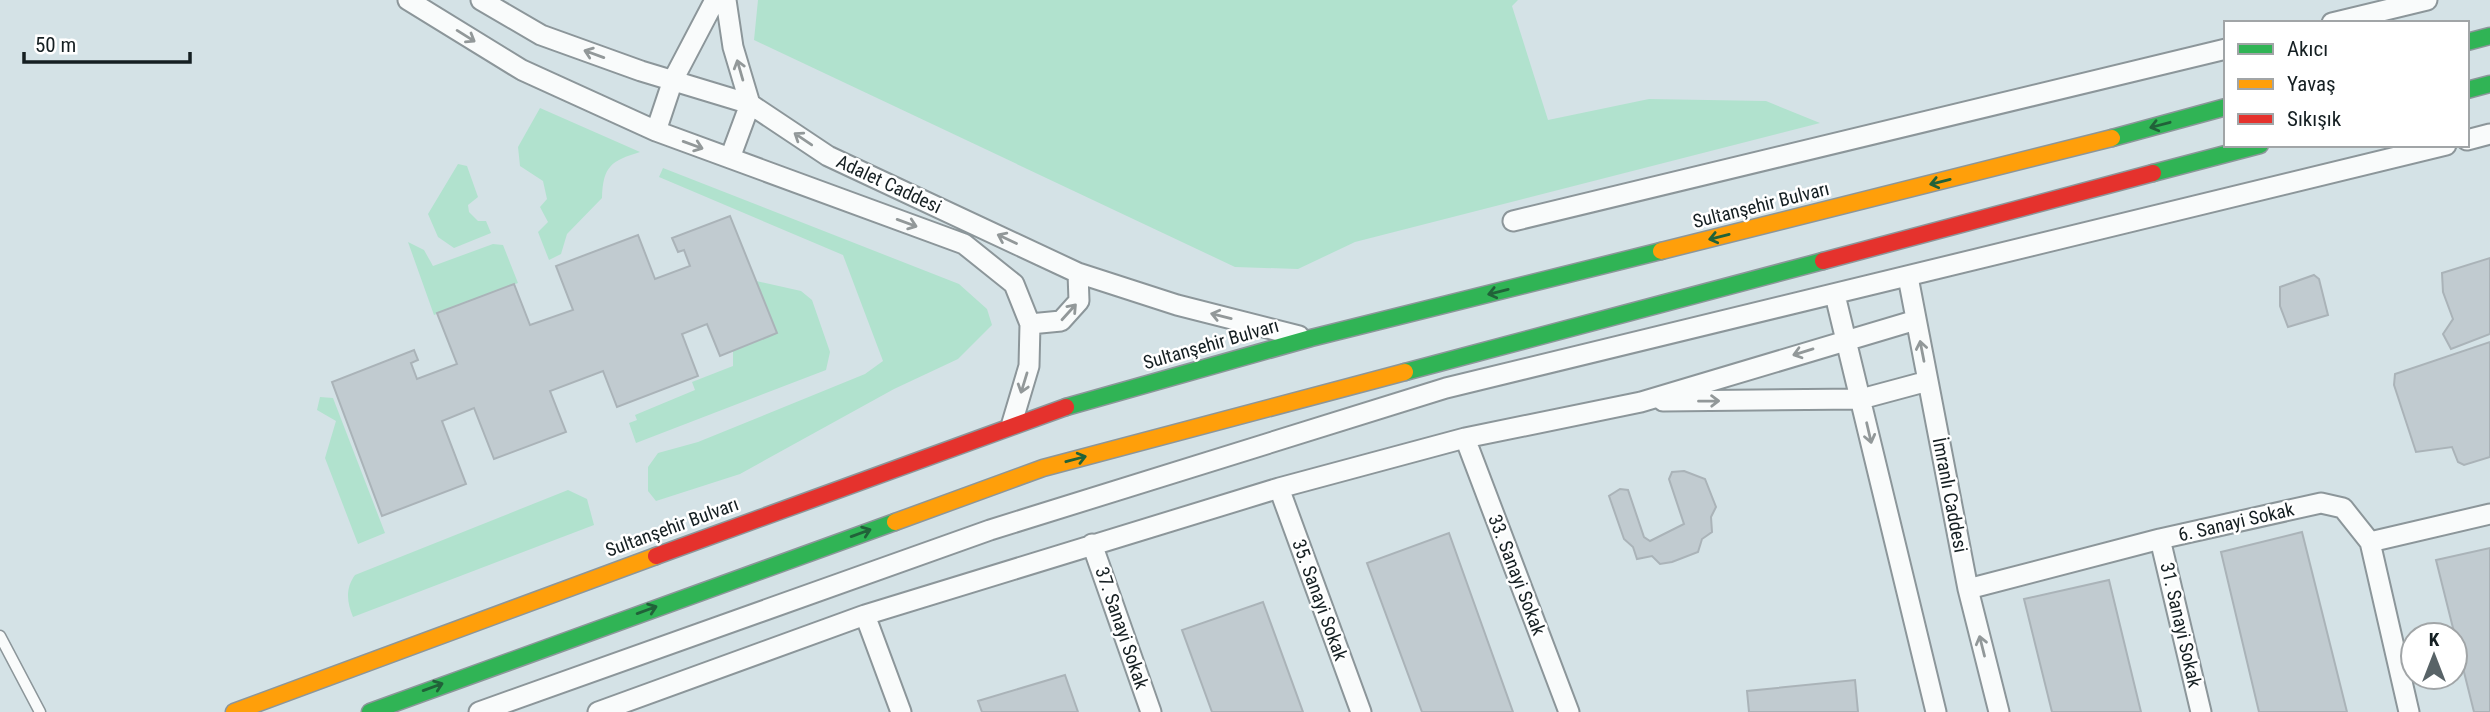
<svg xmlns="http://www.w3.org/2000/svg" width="2490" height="712" font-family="'Roboto Condensed',sans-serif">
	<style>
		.green { fill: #b1e2ce }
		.building { fill: #c1cbd0; stroke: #aab3b8; stroke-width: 2 }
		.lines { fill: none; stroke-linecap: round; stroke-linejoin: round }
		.lane-casing { stroke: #8c969a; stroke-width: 13 }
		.street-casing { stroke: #8c969a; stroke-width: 23 }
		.fast-casing { stroke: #8c969a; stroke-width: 19 }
		.slow-casing { stroke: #8c969a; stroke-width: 19 }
		.jam-casing { stroke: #8c969a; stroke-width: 19 }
		.lane { stroke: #f9fbfb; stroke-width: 10 }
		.street { stroke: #f9fbfb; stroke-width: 19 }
		.fast { stroke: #30b455; stroke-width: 16 }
		.slow { stroke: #ff9f0a; stroke-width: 16 }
		.jam { stroke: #e5322d; stroke-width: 16 }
		.oneway { stroke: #929899 }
		.oneway2 { stroke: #216239 }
		.labels { text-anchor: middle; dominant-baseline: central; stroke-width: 5; stroke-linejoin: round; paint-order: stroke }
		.street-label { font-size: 19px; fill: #151f22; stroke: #fff }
	</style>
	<rect width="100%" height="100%" fill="#d4e2e6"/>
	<path class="green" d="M 758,0 L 1518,0 L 1512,6 L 1548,120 L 1649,99 L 1766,101 L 1820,123 L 1355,242 L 1298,269 L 1235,267 L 754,40 Z
		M 540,108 L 640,152 C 611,161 603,166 602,198 L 567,234 L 561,254 L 549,260 L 538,232 L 548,222 L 540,207 L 547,199 L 543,181 L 520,166 L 518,147 Z
		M 458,164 L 467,166 L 478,197 L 468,205 L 469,212 L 478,221 L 486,221 L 491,233 L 454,248 L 438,237 L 428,214 Z
		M 663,168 L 959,284 L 987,309 L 992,325 L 958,359 L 894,389 L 740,474 L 656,501 L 648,491 L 648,467 L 658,453 L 698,442 L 865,374 L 883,361 L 843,255 L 659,177 Z
		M 408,242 L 424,250 L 433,266 L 493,244 L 503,245 L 518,283 L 434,315 Z
		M 756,281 L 801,291 L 812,300 L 830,352 L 826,370 L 636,443 L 629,423 L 637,420 L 635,415 L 695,390 L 692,382 L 733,366 L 733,351 L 777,333 Z
		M 320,397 L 333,398 L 385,533 L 358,544 L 325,458 L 336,421 L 317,410 Z
		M 568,490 L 587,499 L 594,525 L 353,617 C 347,602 345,589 355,575 Z"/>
	<path class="building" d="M 730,216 L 777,333 L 720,356 L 707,324 L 682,334 L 698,376 L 617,407 L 603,371 L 550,391 L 566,432 L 494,459 L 474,408 L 442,421 L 466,484 L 382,516 L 332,382 L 414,350 L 418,360 L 411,363 L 417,379 L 457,364 L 437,313 L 514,284 L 530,325 L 573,310 L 556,266 L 638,235 L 655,279 L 690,266 L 684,250 L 678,252 L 672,238 Z
		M 2490,258 L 2490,334 L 2451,349 L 2443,334 L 2453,319 L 2443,292 L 2442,273 Z
		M 2314,275 L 2319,279 L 2328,315 L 2288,327 L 2280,306 L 2280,287 Z
		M 2490,342 L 2490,457 L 2464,465 L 2458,462 L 2452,447 L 2416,452 L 2394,385 L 2395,374 Z
		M 1684,471 L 1705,479 L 1716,507 L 1711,517 L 1712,532 L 1702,539 L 1698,552 L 1672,562 L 1660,564 L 1652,556 L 1637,559 L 1633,547 L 1624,539 L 1609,496 L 1620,489 L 1628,490 L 1644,537 L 1650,541 L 1684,524 L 1669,479 L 1672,472 Z
		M 2302,532 L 2347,712 L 2259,712 L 2221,552 Z
		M 1449,533 L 1513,712 L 1422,712 L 1367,563 Z
		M 2490,548 L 2490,712 L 2474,712 L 2436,560 Z
		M 2109,580 L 2141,712 L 2052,712 L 2024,599 Z
		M 1263,602 L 1303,712 L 1212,712 L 1182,630 Z
		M 1065,675 L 1078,712 L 982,712 L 978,701 Z
		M 1855,680 L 1858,712 L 1749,712 L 1747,691 Z"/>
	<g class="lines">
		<g class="lane-casing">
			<path id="lane" d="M 0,636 L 40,712"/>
		</g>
		<g class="street-casing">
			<path id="street" d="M 408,0 L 522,70 L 656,131 L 964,244 L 1014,284 L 1030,324 L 1029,366 L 1012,423
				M 481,0 L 541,35 L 641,71 L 750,104 L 828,156 L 1078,273 L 1177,305 L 1299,336
				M 726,0 L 733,47 L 750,104 L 730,158
				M 2332,23 L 2427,0
				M 656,131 L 673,80 L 715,0
				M 2467,140 L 2490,134
				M 1513,221 L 2226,49
				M 1908,277 L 1968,589 L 1999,712
				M 1835,295 L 1936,712
				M 1030,324 L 1061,321 L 1079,301 L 1078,273
				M 1663,401 L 1861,399 L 1928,381
				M 1465,438 L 1569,712
				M 1279,488 L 1361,712
				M 2160,539 L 2201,712
				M 2370,542 L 2409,712
				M 1092,544 L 1151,712
				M 1968,589 L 2160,539 L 2321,503 L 2343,508 L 2370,542 L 2490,514
				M 865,615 L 901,712
				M 479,712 L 990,530 L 1446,388 L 2446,145
				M 598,712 L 865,615 L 1279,488 L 1465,438 L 1641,402 L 1916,320"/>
		</g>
		<g class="fast-casing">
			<path id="fast" d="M 2467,42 L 2490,36
				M 2467,90 L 2490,84
				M 2112,138 L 2226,107
				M 2153,173 L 2260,145
				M 1405,372 L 1823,261
				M 1066,407 L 1311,338 L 1661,251
				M 370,712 L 895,522"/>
		</g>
		<g class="slow-casing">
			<path id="slow" d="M 1661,251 L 2112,138
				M 895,522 L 1043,468 L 1405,372
				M 234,712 L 656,556"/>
		</g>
		<g class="jam-casing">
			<path id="jam" d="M 1823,261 L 2153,173
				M 656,556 L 1066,407"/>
		</g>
		<use href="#lane" class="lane"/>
		<use href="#street" class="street"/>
		<use href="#fast" class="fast"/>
		<use href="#slow" class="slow"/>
		<use href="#jam" class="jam"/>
	</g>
	<defs><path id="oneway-shaft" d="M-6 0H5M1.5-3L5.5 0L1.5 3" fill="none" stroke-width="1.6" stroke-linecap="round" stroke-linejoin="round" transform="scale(1.75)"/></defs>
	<g class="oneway">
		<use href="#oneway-shaft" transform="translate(466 36) rotate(32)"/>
		<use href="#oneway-shaft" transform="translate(594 54) rotate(-160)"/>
		<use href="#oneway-shaft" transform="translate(740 70) rotate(-106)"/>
		<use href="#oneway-shaft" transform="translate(803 139) rotate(-146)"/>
		<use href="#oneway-shaft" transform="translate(693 145) rotate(20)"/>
		<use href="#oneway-shaft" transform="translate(907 223) rotate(20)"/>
		<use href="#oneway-shaft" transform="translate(1007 239) rotate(-155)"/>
		<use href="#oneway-shaft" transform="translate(1069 312) rotate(-48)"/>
		<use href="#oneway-shaft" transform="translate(1221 316) rotate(-166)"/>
		<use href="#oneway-shaft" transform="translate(1922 351) rotate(-101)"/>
		<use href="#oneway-shaft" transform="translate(1803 352) rotate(163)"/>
		<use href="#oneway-shaft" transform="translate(1024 383) rotate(107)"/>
		<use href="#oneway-shaft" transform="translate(1709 401) rotate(-1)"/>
		<use href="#oneway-shaft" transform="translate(1869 433) rotate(77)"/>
		<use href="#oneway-shaft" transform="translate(1982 646) rotate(-104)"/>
	</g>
	<g class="oneway2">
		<use href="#oneway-shaft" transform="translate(2160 125) rotate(165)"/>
		<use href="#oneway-shaft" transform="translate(1940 182) rotate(166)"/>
		<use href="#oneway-shaft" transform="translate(1719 237) rotate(166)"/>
		<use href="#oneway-shaft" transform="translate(1498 292) rotate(166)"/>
		<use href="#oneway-shaft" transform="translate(1076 459) rotate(-15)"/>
		<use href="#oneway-shaft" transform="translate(861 533) rotate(-20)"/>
		<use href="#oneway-shaft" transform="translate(647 610) rotate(-20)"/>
		<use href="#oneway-shaft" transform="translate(433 687) rotate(-20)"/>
	</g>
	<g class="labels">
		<g class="street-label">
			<text transform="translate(889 184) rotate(25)">Adalet Caddesi</text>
			<text transform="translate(1761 205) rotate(-14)">Sultanşehir Bulvarı</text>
			<text transform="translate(1211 344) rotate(-16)">Sultanşehir Bulvarı</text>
			<text transform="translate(1950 495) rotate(79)">İmranlı Caddesi</text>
			<text transform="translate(2236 522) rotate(-13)">6. Sanayi Sokak</text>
			<text transform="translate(672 527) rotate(-20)">Sultanşehir Bulvarı</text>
			<text transform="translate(1517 575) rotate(69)">33. Sanayi Sokak</text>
			<text transform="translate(1320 600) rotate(70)">35. Sanayi Sokak</text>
			<text transform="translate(2181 625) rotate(77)">31. Sanayi Sokak</text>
			<text transform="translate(1122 628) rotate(71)">37. Sanayi Sokak</text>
		</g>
	</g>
	<rect x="2224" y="21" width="245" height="126" fill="#ffffff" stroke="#a1a5a7" stroke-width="2"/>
	<rect x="2238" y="44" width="35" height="10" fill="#30b455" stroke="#a1a5a7" stroke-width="2"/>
	<text x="2287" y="56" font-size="21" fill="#151f22">Akıcı</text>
	<rect x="2238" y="79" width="35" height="10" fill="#ff9f0a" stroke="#a1a5a7" stroke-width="2"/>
	<text x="2287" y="91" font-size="21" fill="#151f22">Yavaş</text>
	<rect x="2238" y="114" width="35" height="10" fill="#e5322d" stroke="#a1a5a7" stroke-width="2"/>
	<text x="2287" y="126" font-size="21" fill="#151f22">Sıkışık</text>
	<g transform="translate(2434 656)"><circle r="33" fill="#ffffff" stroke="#a1a5a7" stroke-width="2"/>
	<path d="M0-5L12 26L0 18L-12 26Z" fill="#586367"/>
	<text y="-10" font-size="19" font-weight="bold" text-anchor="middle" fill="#151f22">K</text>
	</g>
	<path d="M24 52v10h166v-10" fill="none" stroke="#151f22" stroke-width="3.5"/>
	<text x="35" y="52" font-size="21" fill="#151f22" stroke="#ffffff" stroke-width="5" paint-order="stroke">50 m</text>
</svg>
